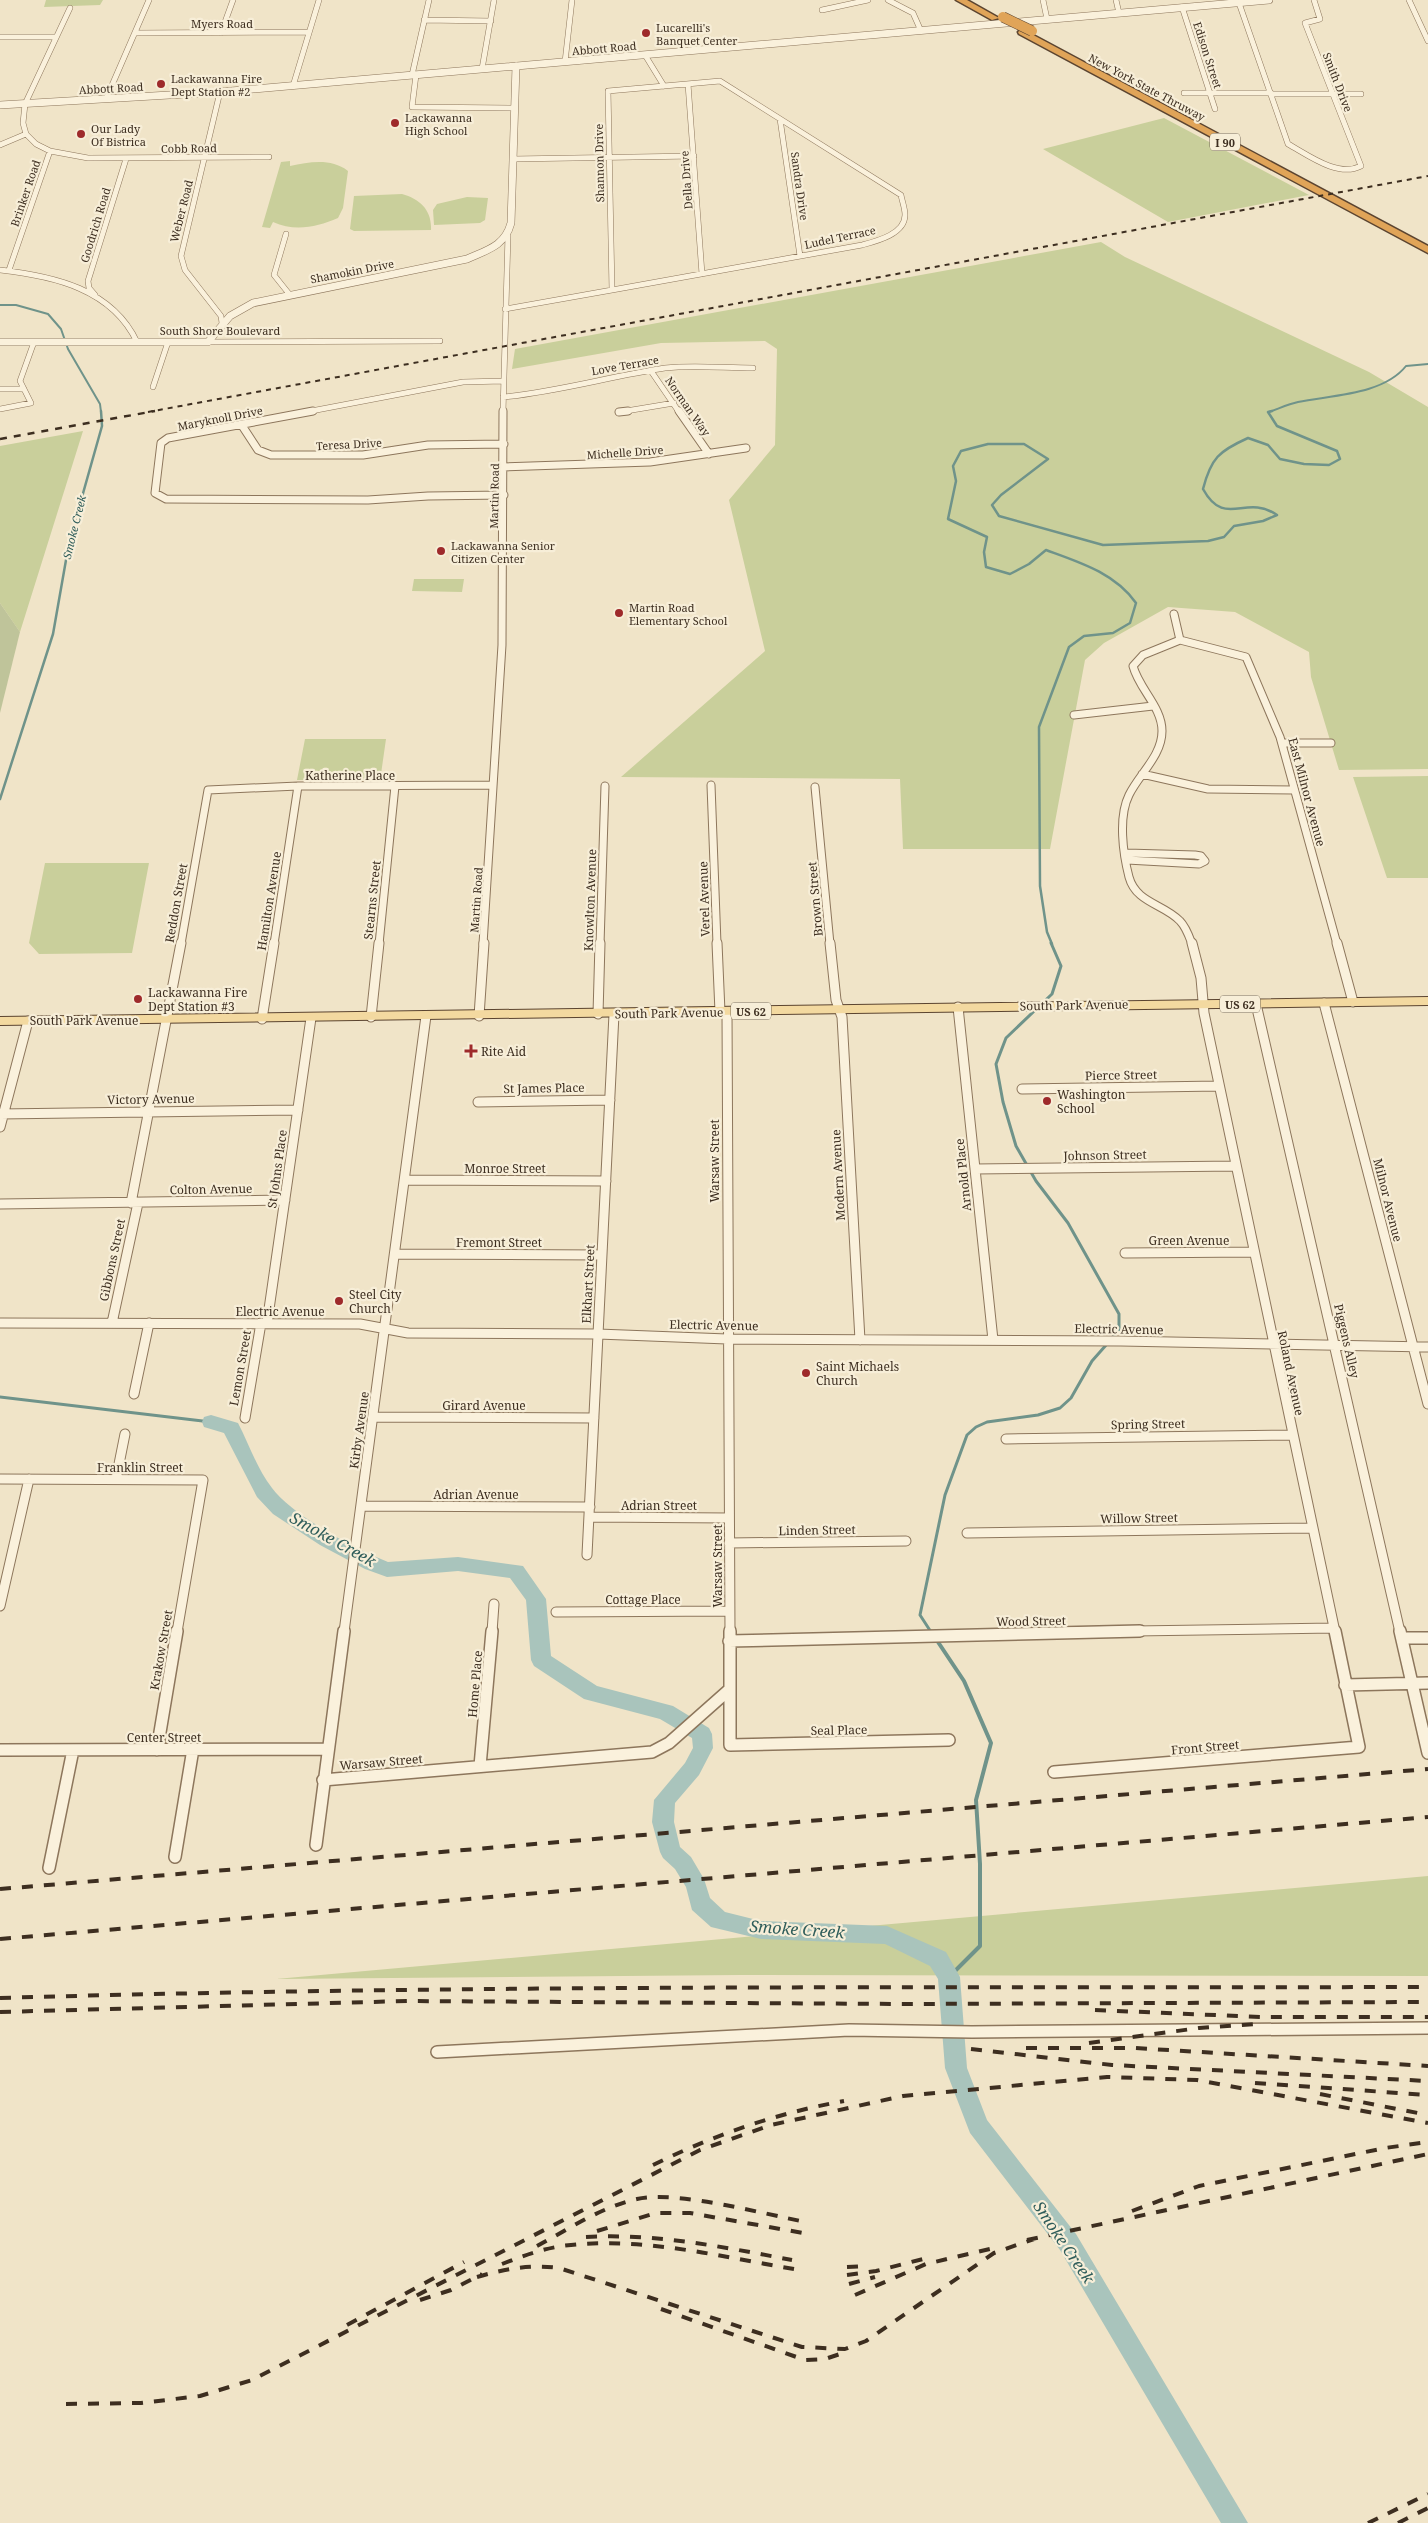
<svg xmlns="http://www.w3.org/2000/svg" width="1428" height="2523" font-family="'Noto Serif',serif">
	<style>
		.green { fill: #c9cf9b }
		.cemetery { fill: #bfc49a }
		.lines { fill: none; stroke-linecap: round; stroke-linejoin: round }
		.stream-far3 { stroke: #6f938a; stroke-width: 2 }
		.stream-far2 { stroke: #6f938a; stroke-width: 2.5 }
		.stream-far1 { stroke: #6f938a; stroke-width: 3 }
		.stream { stroke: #6f938a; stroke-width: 4 }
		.river { fill: #a9c4bc; fill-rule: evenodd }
		.minor-far3-casing { stroke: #8d765c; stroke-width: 6 }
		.minor-far2-casing { stroke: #8d765c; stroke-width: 9 }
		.minor-far1-casing { stroke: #8d765c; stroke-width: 11 }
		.minor-casing { stroke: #8d765c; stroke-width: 14 }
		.tertiary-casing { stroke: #8d765c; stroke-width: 8 }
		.primary-casing { stroke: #5b4430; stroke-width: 2 }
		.motorway-casing { stroke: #5b4430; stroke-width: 3 }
		.minor-far3 { stroke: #faf1dc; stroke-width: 5 }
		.minor-far2 { stroke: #faf1dc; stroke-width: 7 }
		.minor-far1 { stroke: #faf1dc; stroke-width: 9 }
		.minor { stroke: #faf1dc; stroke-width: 11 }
		.tertiary { stroke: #faf1dc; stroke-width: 7 }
		.primary { fill: #f3d9a0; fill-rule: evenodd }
		.motorway { fill: #e0a458; fill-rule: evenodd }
		.rail-far2 { stroke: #3d2e20; stroke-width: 2; stroke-dasharray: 5 5; stroke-linecap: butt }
		.rail-far1 { stroke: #3d2e20; stroke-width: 2.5; stroke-dasharray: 7 7; stroke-linecap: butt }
		.rail { stroke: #3d2e20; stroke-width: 4; stroke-dasharray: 11 11; stroke-linecap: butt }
		.motorway-bridge-casing { stroke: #5b4430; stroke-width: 11; stroke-linecap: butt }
		.motorway-bridge { stroke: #e0a458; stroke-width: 10 }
		.poi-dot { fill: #9e2a2b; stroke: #f7eed8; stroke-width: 2 }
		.labels { text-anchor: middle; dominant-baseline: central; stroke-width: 4.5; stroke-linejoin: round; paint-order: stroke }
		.far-street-label { font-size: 11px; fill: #3d2e20; stroke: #f7eed8 }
		.far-poi-label { font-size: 11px; fill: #3d2e20; stroke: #f7eed8; text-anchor: start }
		.shield { fill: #f7eed8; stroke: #756857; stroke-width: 1 }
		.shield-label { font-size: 11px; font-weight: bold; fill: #3d2e20 }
		.far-water-label { font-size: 11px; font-style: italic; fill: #2f5d5a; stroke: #f7eed8 }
		.street-label { font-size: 12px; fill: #3d2e20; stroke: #f7eed8 }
		.poi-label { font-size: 12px; fill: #3d2e20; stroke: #f7eed8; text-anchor: start }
		.near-water-label { font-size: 16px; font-style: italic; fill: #2f5d5a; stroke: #f7eed8 }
	</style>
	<rect width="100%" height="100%" fill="#f0e4c8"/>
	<path class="green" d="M 46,0 L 103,0 L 100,5 L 44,7 Z
		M 1164,118 L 1309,195 L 1168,222 L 1043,149 Z
		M 290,161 L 290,166 C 310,162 331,158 348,171 L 343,208 L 338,218 C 317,227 295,232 273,222 L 270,228 L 262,227 L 281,162 Z
		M 402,194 C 420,199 432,210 431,230 L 354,231 L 350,229 L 354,196 Z
		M 467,197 L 488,198 L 485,220 L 480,223 L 434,225 L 433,210 L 437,204 Z
		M 1101,242 L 1125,257 L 1369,372 L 1428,407 L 1428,769 L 1339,770 L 1311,677 L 1309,652 L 1235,612 L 1168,607 L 1104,643 L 1085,660 L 1050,849 L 903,849 L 900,779 L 621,777 L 765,651 L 729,500 L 775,445 L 777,349 L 765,341 L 661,343 L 512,369 L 515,349 Z
		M 83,431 L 20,632 L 0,603 L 0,446 Z
		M 414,579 L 464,579 L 462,592 L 412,591 Z
		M 305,739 L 386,739 L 381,774 L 372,780 L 297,780 Z
		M 1428,776 L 1428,878 L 1387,878 L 1353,777 Z
		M 45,863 L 149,863 L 132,953 L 39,954 L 29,943 Z
		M 1428,1876 L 1428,1976 L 740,1975 L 276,1979 Z"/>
	<path class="cemetery" d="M 0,603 L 20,632 L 0,713 Z"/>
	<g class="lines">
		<path class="stream-far3" d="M 0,305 L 16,305 L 48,314 L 61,329 L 68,349 L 100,404 L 101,412
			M 1269,412 C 1278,409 1288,404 1298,402 C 1331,395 1383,395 1406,366 L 1428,364"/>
		<path class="stream-far2" d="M 0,799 L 53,634 L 69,543 L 102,426 L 101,411
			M 1052,944 L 1047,932 L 1040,886 L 1039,727 L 1069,647 L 1084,636 L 1113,633 L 1130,623 L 1136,603 C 1115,573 1079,562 1046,550 L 1029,564 L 1010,574 L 986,567 L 984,552 L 987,537 L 948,519 L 956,481 L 953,466 L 961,451 L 988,444 L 1024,444 L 1048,459 L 1001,495 L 992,505 L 999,516 L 1103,545 L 1208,541 L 1224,537 L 1234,526 L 1263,521 L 1277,515 C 1245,493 1225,529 1203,489 C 1211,458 1219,451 1248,438 L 1268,445 L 1280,459 L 1304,464 L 1329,465 L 1340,459 L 1337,451 L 1277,426 L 1268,412 L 1272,411"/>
		<path class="stream-far1" d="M 1051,943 L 1061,966 L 1052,994 L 1006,1038 L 996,1064 L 1003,1102 L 1016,1146 L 1036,1181 L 1068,1223 L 1119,1314 L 1119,1330 L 1111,1339
			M 0,1397 L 211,1422
			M 931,1632 L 920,1615 L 945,1495 L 967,1435 L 976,1427 L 987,1422 L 1038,1415 L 1060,1408 L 1071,1398 L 1092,1361 L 1107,1344"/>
		<path class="stream" d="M 930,1631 L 932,1634
			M 936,1639 L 964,1681 L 991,1743 L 976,1800 L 980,1864 L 980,1946 L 949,1977"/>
		<path class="river" d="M 211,1415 L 238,1423 C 249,1444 257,1469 272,1488 C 293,1516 355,1549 388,1562 L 458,1557 L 523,1566 L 546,1599 L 551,1656 L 597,1686 L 673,1706 L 709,1728 L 712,1734 L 713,1748 L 699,1775 L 675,1803 L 674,1822 L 680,1847 L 691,1857 L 704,1879 L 710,1898 L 725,1912 L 761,1921 L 887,1926 L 946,1952 L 960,1977 L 967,2068 L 987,2120 L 1076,2234 L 1248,2523 L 1221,2523 L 1060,2250 L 970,2133 L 945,2068 L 938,1979 L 930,1966 L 885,1944 L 761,1939 L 711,1927 L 692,1910 L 686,1887 L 675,1869 L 663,1858 L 660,1852 L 652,1822 L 654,1800 L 685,1763 L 693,1748 L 692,1738 L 660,1719 L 584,1699 L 534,1666 L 531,1660 L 526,1600 L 510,1578 L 458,1571 L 387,1577 L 365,1569 L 320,1545 L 273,1514 L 257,1497 L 224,1433 L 204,1427 L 202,1422 L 204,1417 Z"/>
		<g class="minor-far3-casing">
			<path id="minor-far3" d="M 888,0 L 913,13 L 921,31
				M 1043,0 L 1047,19
				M 1116,0 L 1119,13
				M 1409,0 L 1428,41
				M 1239,3 L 1288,144 C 1308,155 1338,178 1361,166 L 1305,23 L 1320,19 L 1314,0
				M 1182,7 L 1215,109
				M 822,10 L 868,0
				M 424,20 L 491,21
				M 135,33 L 309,32
				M 221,33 L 233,0
				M 0,37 L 56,37
				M 645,55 L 664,86
				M 565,62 L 572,0
				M 482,69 L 494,0
				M 412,75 L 429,0
				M 416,75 L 412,107 L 514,108
				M 720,81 L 901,195 C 902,201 905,208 905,215 C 905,234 877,241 862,245 L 612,290 L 608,91 Z
				M 688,84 L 702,274
				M 293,86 L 319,0
				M 220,92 L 181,256 L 185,270 L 221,316 L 222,323
				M 1184,93 L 1271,93
				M 1271,94 L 1361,94
				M 106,99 L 149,0
				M 780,119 L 800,256
				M 26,134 L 36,144 L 50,151 L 88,158 L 269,157
				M 0,145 L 26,134 L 23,123 L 25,104 L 70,8
				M 513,159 L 694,156
				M 286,234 L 274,275 L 290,295
				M 0,270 C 54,276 112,289 137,342
				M 9,270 L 50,151
				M 95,295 L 89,288 L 88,281 L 126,159
				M 505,309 L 612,290
				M 208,342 L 440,341
				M 651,371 L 679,412
				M 153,387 L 168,342
				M 0,389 L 24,389
				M 503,397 C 557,392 611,376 665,368 C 693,365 724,368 753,368
				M 0,409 L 31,403 L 20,381 L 34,342
				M 306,412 L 463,382 L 503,381
				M 503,412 L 508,235
				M 620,412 L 674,403"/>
		</g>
		<g class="minor-far2-casing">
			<path id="minor-far2" d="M 313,411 L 168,438 L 161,443 L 155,493 L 166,499 L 368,500 L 428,496 L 504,495
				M 679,411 L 709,454
				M 619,412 L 628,411
				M 241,424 L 258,450 L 271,455 L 363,455 L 428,445 L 504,444
				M 504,467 L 650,462 L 746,448
				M 1174,614 L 1180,640
				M 1180,640 L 1246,657 L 1280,737 L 1337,944
				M 1180,640 L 1143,655 L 1133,666 C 1139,689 1162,707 1162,731 C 1162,756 1139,774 1129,795 C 1118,817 1123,854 1129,877 C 1136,903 1164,904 1180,921 C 1186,927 1189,936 1192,944
				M 1074,715 L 1153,706
				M 1282,743 L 1331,743
				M 1142,774 L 1208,789 L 1294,790
				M 711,785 L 717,944
				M 815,787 L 830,944
				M 1127,853 L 1195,855 L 1201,856 L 1205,861 L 1199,864 L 1127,860
				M 181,944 L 208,790 L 298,786 L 493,785
				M 274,944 L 298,786
				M 379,944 L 395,786
				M 483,944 L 502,645 L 503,411
				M 600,944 L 605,786"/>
		</g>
		<g class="minor-far1-casing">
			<path id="minor-far1" d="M 717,943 L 720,1012
				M 830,943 L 836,1000 L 842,1017 L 860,1340
				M 1192,943 L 1201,978 L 1204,1013 L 1335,1632
				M 1337,943 L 1353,1002
				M 1324,1003 L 1428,1404
				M 1256,1004 L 1400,1632
				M 958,1007 L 993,1340
				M 727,1012 L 730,1632
				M 598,1014 L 600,943
				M 479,1016 L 484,943
				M 371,1017 L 379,943
				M 262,1019 L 274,943
				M 1022,1089 L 1219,1086
				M 478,1102 L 610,1100
				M 0,1114 L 298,1110
				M 0,1127 L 28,1021
				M 975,1169 L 1236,1166
				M 405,1180 L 606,1181
				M 131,1203 L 181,943
				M 0,1204 L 285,1200
				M 1125,1253 L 1253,1252
				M 395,1254 L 602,1255
				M 0,1323 L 360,1324 L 408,1333 L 598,1334 L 727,1339 L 1121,1341 L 1428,1347
				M 112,1323 L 138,1203
				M 267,1323 L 311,1018
				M 134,1394 L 149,1323
				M 373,1417 L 594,1418
				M 245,1418 L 261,1323
				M 1006,1439 L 1291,1435
				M 0,1479 L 203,1480 L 177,1632
				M 116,1479 L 125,1434
				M 361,1506 L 590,1507
				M 590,1517 L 729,1518
				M 967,1533 L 1311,1528
				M 729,1543 L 906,1541
				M 587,1555 L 614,1014
				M 0,1606 L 29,1479
				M 556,1612 L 729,1611
				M 344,1632 L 426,1016
				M 492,1632 L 494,1604
				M 1065,1632 L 1333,1628"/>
		</g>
		<g class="minor-casing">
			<path id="minor" d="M 1400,1631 L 1428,1753
				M 1403,1638 L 1428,1638
				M 729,1641 L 1140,1631
				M 1345,1685 L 1428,1683
				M 730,1689 L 730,1745 L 949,1740
				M 0,1750 L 327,1749
				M 157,1750 L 177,1631
				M 480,1766 L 492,1631
				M 1054,1772 L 1359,1747 L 1335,1631
				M 323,1780 L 652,1752 L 669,1743 L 730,1689 L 730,1631
				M 316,1845 L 344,1631
				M 175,1857 L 193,1749
				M 49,1868 L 73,1750
				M 437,2052 L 849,2030 L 972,2032 L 1428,2028"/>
		</g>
		<g class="tertiary-casing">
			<path id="tertiary" d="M 0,105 L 220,92 L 1269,0
				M 0,342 L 208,342 L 230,316 L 253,303 L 467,259 C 487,250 505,246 511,223 L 516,66"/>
		</g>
		<g class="primary-casing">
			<path id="primary" d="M 1428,997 L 1428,1005 L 0,1025 L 0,1017 Z"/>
		</g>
		<g class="motorway-casing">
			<path id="motorway" d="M 956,0 L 967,0 L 999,18 L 992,20 Z
				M 1022,29 L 1428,246 L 1428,253 L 1019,34 L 1018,32 Z"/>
		</g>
		<use href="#minor-far3" class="minor-far3"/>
		<use href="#minor-far2" class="minor-far2"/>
		<use href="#minor-far1" class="minor-far1"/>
		<use href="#minor" class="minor"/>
		<use href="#tertiary" class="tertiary"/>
		<use href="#primary" class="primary"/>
		<use href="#motorway" class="motorway"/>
		<path class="rail-far2" d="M 148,412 L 1428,176"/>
		<path class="rail-far1" d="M 0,439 L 155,411"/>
		<path class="rail" d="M 0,1889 L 1428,1769
			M 0,1939 L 1428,1817
			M 0,1998 C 476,1984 952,1988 1428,1987
			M 1095,2010 L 1261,2017 L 1428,2017
			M 0,2012 L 407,2001 L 903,2004 L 1428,2002
			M 1089,2043 L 1199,2028 L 1255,2024
			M 1026,2048 L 1135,2048 L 1428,2066
			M 971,2049 L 1112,2065 L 1428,2081
			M 1255,2083 L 1428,2095
			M 1320,2094 L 1428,2115
			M 653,2165 C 714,2135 777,2113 844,2101
			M 1132,2211 L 1199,2186 L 1385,2148 L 1428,2142
			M 597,2231 L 656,2213 L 690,2213 L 803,2233
			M 586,2237 C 656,2233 723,2247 792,2260
			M 1027,2240 L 1428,2154
			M 537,2246 C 569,2229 601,2207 637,2199 C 677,2190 763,2214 806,2222
			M 502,2264 C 525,2255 547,2247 571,2245 C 646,2237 721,2257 794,2269
			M 847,2267 L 867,2266
			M 847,2275 L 876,2271 L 927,2258
			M 477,2277 C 505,2269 530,2264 559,2268 L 802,2347 L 845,2349 L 866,2341 L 994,2253 L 1034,2239
			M 849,2284 L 875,2277
			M 855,2295 L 926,2264 L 998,2247
			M 420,2300 L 451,2290 L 482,2274
			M 661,2309 L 805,2360 L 825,2359 L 846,2352
			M 347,2325 L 464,2262
			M 66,2404 L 141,2403 L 200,2396 L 252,2380 L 700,2150 L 771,2125 L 903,2096 L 1107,2077 L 1197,2080 L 1428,2123
			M 1368,2523 L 1428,2494
			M 1398,2523 L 1428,2508"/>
		<g class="motorway-bridge-casing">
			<path id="motorway-bridge" d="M 1003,17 L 1032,31"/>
		</g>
		<use href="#motorway-bridge" class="motorway-bridge"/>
	</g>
	<g class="poi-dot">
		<circle cx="646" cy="33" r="5"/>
		<circle cx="161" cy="84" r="5"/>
		<circle cx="395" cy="123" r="5"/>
		<circle cx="81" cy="134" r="5"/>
		<circle cx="441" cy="551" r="5"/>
		<circle cx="619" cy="613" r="5"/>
		<circle cx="138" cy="999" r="5"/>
		<path d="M468.5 1043.5h5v5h5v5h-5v5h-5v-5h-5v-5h5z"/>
		<circle cx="1047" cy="1101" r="5"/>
		<circle cx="339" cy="1301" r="5"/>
		<circle cx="806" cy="1373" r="5"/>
	</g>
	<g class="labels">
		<g class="far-street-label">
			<text x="222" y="23">Myers Road</text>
			<text transform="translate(604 48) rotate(-5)">Abbott Road</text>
			<text transform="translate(1208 55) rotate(72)">Edison Street</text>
			<text transform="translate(1338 82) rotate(69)">Smith Drive</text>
			<text transform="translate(1147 87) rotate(28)">New York State Thruway</text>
			<text transform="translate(111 88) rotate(-3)">Abbott Road</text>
			<text transform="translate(189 148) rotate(-1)">Cobb Road</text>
			<text transform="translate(599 163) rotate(-91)">Shannon Drive</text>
			<text transform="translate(686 180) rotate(-94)">Della Drive</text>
			<text transform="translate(800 186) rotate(82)">Sandra Drive</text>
			<text transform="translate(25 193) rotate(-71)">Brinker Road</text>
			<text transform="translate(181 211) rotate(-76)">Weber Road</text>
			<text transform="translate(95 225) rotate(-73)">Goodrich Road</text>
			<text transform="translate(840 237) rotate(-12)">Ludel Terrace</text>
			<text transform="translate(352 271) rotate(-11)">Shamokin Drive</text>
			<text x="220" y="330">South Shore Boulevard</text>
			<text transform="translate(625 365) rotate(-10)">Love Terrace</text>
			<text transform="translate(688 406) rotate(55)">Norman Way</text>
			<text transform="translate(220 418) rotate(-11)">Maryknoll Drive</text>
			<text transform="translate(349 444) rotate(-3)">Teresa Drive</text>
			<text transform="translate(625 452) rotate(-4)">Michelle Drive</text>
			<text transform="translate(494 496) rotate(-89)">Martin Road</text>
			<text transform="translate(476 900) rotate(-86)">Martin Road</text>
		</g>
		<g class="far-poi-label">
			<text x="656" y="27">Lucarelli's<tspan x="656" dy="13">Banquet Center</tspan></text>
			<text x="171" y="78">Lackawanna Fire<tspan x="171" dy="13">Dept Station #2</tspan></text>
			<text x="405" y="117">Lackawanna<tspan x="405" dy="13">High School</tspan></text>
			<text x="91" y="128">Our Lady<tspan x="91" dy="13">Of Bistrica</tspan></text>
			<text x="451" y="545">Lackawanna Senior<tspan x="451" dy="13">Citizen Center</tspan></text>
			<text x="629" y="607">Martin Road<tspan x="629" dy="13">Elementary School</tspan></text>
		</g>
		<g class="shield">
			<rect x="1210" y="133.5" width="30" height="17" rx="4"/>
			<rect x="1220" y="995.5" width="40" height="17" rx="4"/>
			<rect x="731" y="1002.5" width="40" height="17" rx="4"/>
		</g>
		<g class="shield-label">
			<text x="1225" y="142">I 90</text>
			<text x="1240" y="1004">US 62</text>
			<text x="751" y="1011">US 62</text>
		</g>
		<g class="far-water-label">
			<text transform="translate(74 527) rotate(-76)">Smoke Creek</text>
		</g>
		<g class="street-label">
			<text x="350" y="775">Katherine Place</text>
			<text transform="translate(1307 792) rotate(75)">East Milnor Avenue</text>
			<text transform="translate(704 899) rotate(-92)">Verel Avenue</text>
			<text transform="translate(815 899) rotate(-95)">Brown Street</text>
			<text transform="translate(372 900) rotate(-84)">Stearns Street</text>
			<text transform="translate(590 900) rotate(-88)">Knowlton Avenue</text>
			<text transform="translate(269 901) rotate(-81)">Hamilton Avenue</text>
			<text transform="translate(176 903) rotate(-80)">Reddon Street</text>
			<text transform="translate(1074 1005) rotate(-1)">South Park Avenue</text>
			<text transform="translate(669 1013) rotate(-1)">South Park Avenue</text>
			<text x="84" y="1020">South Park Avenue</text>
			<text transform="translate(1121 1075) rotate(-1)">Pierce Street</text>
			<text transform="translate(544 1088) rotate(-1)">St James Place</text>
			<text transform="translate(151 1099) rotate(-1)">Victory Avenue</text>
			<text transform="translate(1105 1155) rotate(-1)">Johnson Street</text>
			<text transform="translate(714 1161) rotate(-90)">Warsaw Street</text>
			<text x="505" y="1168">Monroe Street</text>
			<text transform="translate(277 1169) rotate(-82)">St Johns Place</text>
			<text transform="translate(838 1175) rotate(-93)">Modern Avenue</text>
			<text transform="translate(963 1175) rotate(-96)">Arnold Place</text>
			<text transform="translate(211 1189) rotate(-1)">Colton Avenue</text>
			<text transform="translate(1388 1200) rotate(76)">Milnor Avenue</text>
			<text x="1189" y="1240">Green Avenue</text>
			<text x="499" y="1242">Fremont Street</text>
			<text transform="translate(112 1260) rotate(-78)">Gibbons Street</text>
			<text transform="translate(588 1284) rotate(-87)">Elkhart Street</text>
			<text x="280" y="1311">Electric Avenue</text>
			<text transform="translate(714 1325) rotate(1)">Electric Avenue</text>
			<text transform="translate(1119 1329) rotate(1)">Electric Avenue</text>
			<text transform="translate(1347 1341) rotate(77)">Piggens Alley</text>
			<text transform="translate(240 1368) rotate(-80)">Lemon Street</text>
			<text transform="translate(1291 1373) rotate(78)">Roland Avenue</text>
			<text x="484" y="1405">Girard Avenue</text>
			<text transform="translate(1148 1424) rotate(-1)">Spring Street</text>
			<text transform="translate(359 1430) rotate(-82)">Kirby Avenue</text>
			<text x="140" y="1467">Franklin Street</text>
			<text x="476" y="1494">Adrian Avenue</text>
			<text x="659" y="1505">Adrian Street</text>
			<text transform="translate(1139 1518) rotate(-1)">Willow Street</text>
			<text transform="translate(817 1530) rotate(-1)">Linden Street</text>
			<text transform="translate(717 1566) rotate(-90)">Warsaw Street</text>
			<text x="643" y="1599">Cottage Place</text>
			<text transform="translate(1031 1621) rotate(-1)">Wood Street</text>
			<text transform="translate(161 1650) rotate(-80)">Krakow Street</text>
			<text transform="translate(475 1684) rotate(-85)">Home Place</text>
			<text transform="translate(839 1730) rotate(-1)">Seal Place</text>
			<text x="164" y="1737">Center Street</text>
			<text transform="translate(1205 1747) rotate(-5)">Front Street</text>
			<text transform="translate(381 1762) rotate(-5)">Warsaw Street</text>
		</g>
		<g class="poi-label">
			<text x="148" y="992">Lackawanna Fire<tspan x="148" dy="14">Dept Station #3</tspan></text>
			<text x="481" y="1051">Rite Aid</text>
			<text x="1057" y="1094">Washington<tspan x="1057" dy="14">School</tspan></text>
			<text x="349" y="1294">Steel City<tspan x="349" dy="14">Church</tspan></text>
			<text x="816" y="1366">Saint Michaels<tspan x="816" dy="14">Church</tspan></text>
		</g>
		<g class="near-water-label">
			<text transform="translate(333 1539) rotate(29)">Smoke Creek</text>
			<text transform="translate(797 1929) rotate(4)">Smoke Creek</text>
			<text transform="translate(1064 2242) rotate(56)">Smoke Creek</text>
		</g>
	</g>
</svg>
